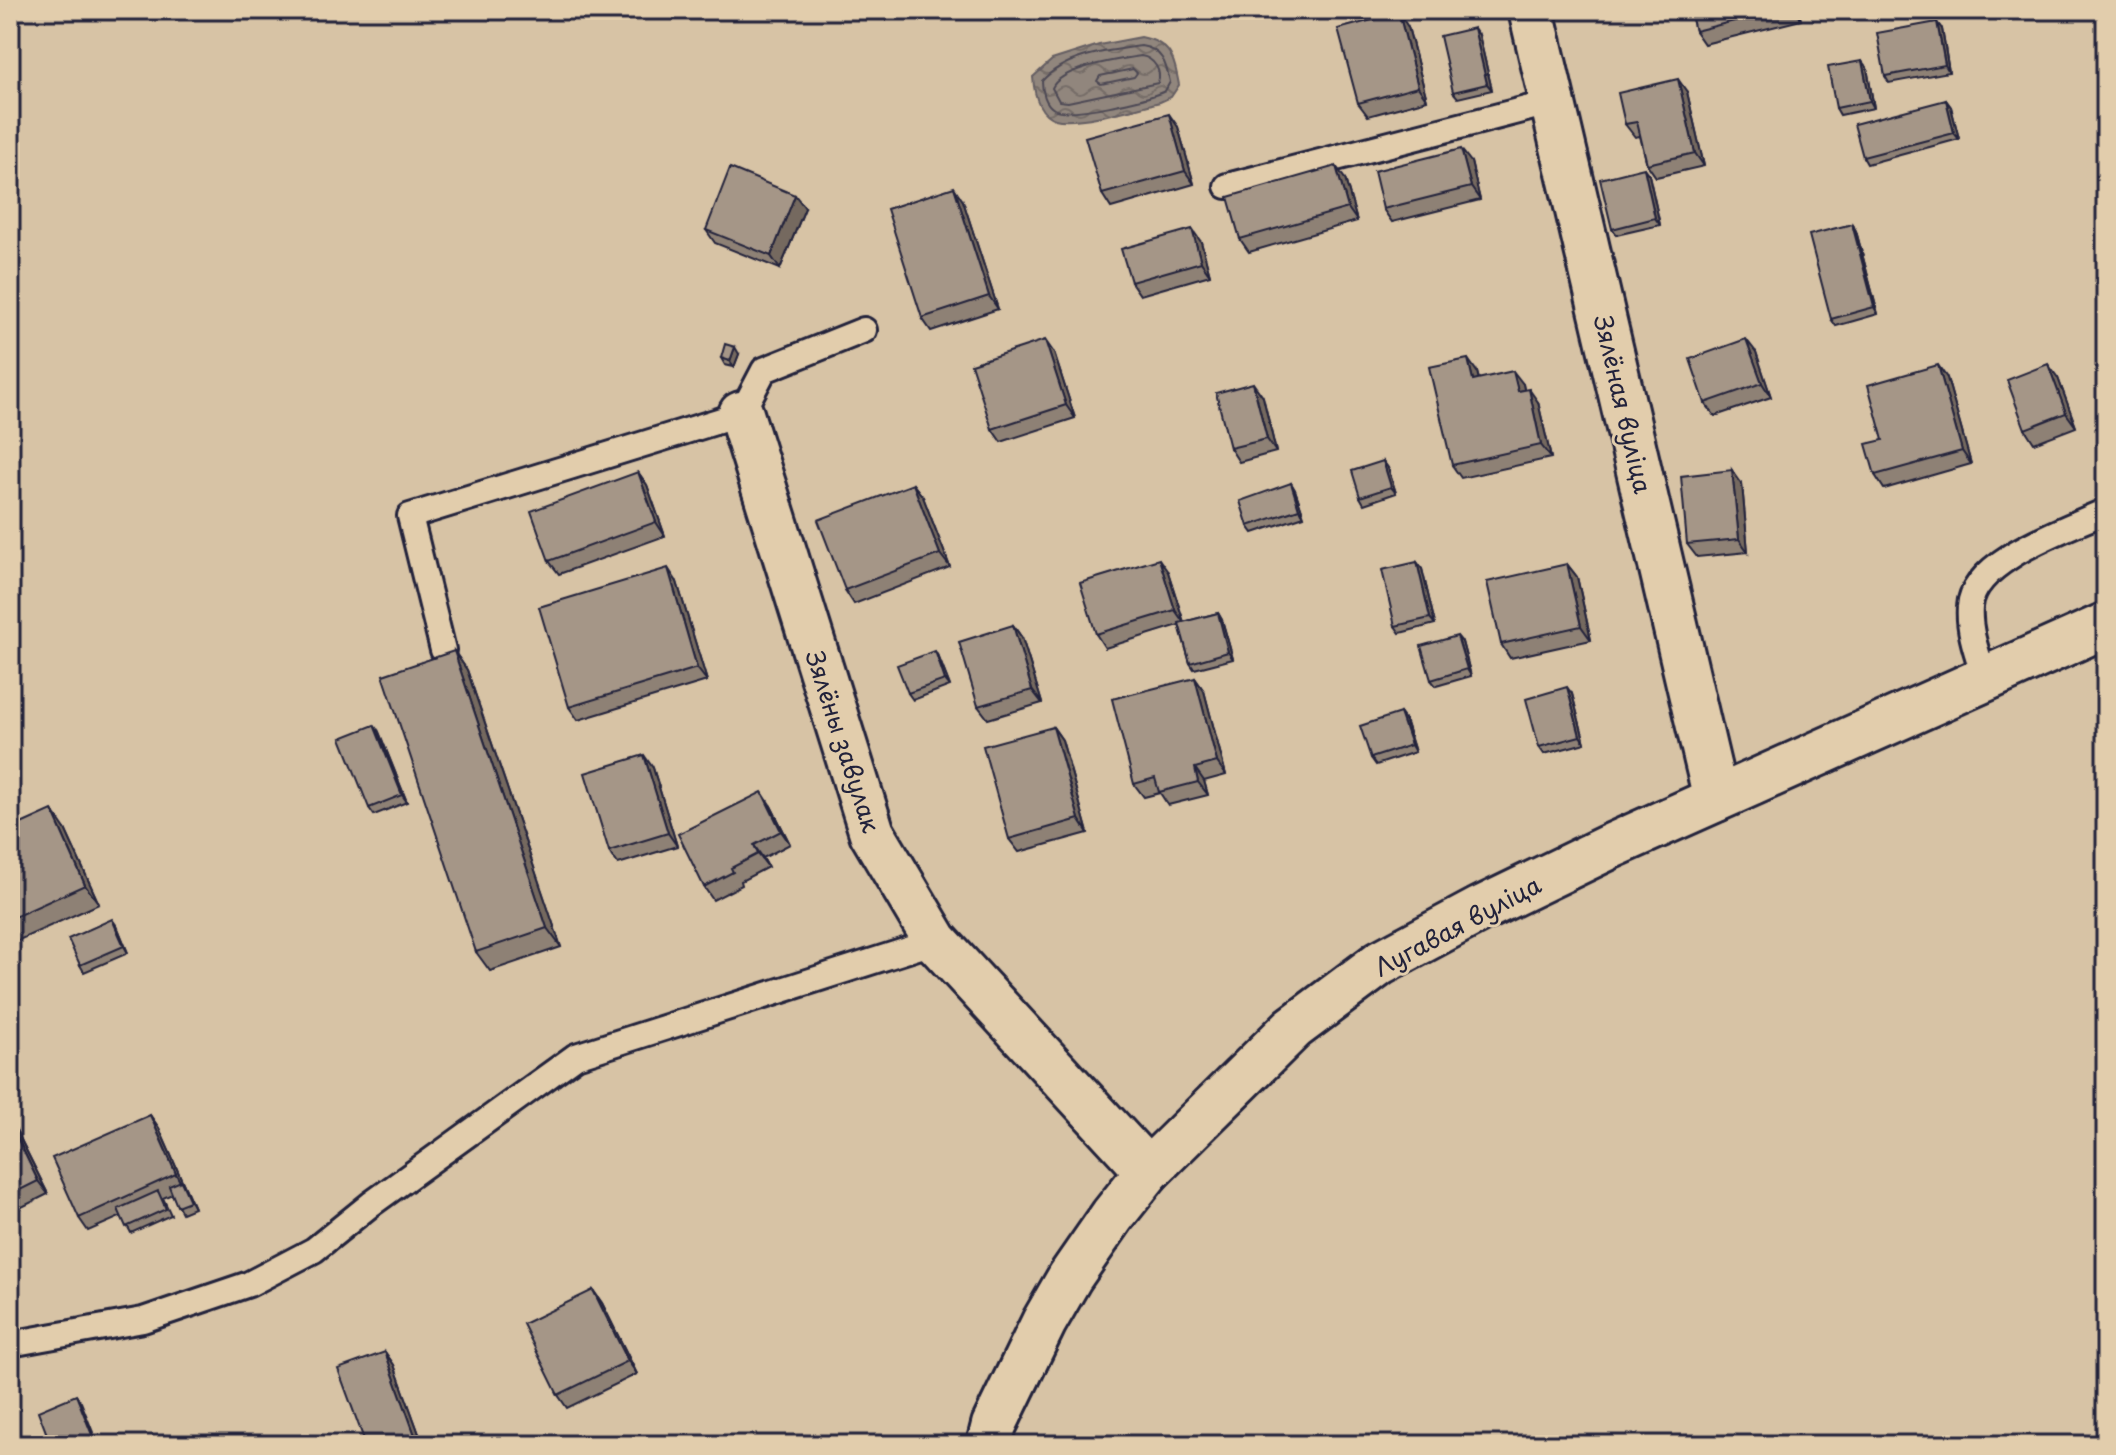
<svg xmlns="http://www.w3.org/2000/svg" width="2116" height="1455" font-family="'Playpen Sans',sans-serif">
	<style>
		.water { fill: url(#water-waves); stroke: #655e63; stroke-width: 2 }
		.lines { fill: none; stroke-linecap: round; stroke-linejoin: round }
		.shore { stroke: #4e4a55; stroke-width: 2 }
		.lane-casing { stroke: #22223b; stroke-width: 30 }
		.street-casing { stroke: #22223b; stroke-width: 50 }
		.secondary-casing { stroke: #22223b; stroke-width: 50 }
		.lane { stroke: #e2cdac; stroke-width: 24 }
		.street { stroke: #e2cdac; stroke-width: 44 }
		.secondary { stroke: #e2cdac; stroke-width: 44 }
		.wall { fill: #8e8174; stroke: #22223b; stroke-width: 2 }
		.shaded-wall { fill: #74695e; stroke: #22223b; stroke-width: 2 }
		.building { fill: #a59687; stroke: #22223b; stroke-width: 2 }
		.labels { text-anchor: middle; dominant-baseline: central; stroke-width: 6; stroke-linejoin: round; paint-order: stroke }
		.street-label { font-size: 24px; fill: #22223b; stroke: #e2cdac }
	</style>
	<defs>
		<pattern id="water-waves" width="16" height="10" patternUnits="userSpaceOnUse" patternTransform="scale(2)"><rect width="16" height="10" fill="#91867d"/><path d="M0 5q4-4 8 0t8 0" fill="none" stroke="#766d68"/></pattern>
	</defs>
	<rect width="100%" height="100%" fill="#d7c3a5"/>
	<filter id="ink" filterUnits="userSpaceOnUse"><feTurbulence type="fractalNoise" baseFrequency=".0125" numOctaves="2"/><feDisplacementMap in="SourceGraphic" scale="16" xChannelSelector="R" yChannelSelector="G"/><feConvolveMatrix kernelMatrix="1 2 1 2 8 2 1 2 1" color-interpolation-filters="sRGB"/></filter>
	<g filter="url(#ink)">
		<path class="water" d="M 1141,37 C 1171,43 1174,58 1179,85 L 1171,97 L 1160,102 C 1136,108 1077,125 1055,119 C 1038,114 1034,92 1033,77 L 1052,60 L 1099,45 Z"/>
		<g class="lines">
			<path class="shore" d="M 1141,46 C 1162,49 1166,63 1170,82 L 1165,91 C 1148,99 1068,118 1054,109 C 1045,104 1042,91 1042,81 C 1065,55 1108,51 1141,46 Z
				M 1141,56 C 1154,58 1162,71 1158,83 L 1068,102 L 1059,101 L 1052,88 C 1061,67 1118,60 1141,56 Z
				M 1133,69 L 1137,73 L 1134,77 L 1101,84 L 1097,81 L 1100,76 Z"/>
			<g class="lane-casing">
				<path id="lane" d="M 1227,186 L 1553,102
					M 443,650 L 410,516 L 741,414 L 764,370 L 864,330
					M 1985,679 C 1978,656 1968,631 1970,607 C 1972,560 2069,528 2106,511
					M 10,1344 L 143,1320 L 249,1284 L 314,1250 L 371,1204 L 576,1056 L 936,941"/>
			</g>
			<g class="street-casing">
				<path id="street" d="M 1531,10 L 1716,799
					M 741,414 L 872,833 L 936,941 L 1148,1171"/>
			</g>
			<g class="secondary-casing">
				<path id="secondary" d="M 989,1445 L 994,1425 L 1044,1322 L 1070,1277 L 1113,1215 L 1148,1171 L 1293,1028 L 1380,963 L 1481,909 L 1609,847 L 2106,625"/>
			</g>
			<use href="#lane" class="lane"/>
			<use href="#street" class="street"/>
			<use href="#secondary" class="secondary"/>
		</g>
		<path class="wall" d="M 1690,10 L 1798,10 L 1801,20 L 1704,44 L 1695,31 Z
			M 2065,10 L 2106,10 L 2106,12 L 2070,18 Z
			M 1408,27 L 1427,100 L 1368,116 L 1358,103 Z
			M 1942,29 L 1949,72 L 1889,83 L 1885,76 Z
			M 1479,35 L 1492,90 L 1458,98 L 1453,92 Z
			M 1867,68 L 1874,108 L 1840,115 L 1836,108 Z
			M 1687,92 L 1704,166 L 1656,177 L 1647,164 L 1640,136 L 1635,137 L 1625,124 Z
			M 1946,100 L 1951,107 L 1959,139 L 1867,164 L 1863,157 Z
			M 1178,127 L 1194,184 L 1111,208 L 1102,194 Z
			M 1471,162 L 1480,200 L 1392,222 L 1383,209 Z
			M 1649,175 L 1660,225 L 1616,235 L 1612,229 Z
			M 1345,179 L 1357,221 L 1249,252 L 1240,239 Z
			M 963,201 L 998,309 L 931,331 L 922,318 Z
			M 805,208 L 780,269 L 715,243 L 706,230 Z
			M 1852,224 L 1856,231 L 1878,314 L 1836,326 L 1831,319 Z
			M 1201,242 L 1210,275 L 1140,295 L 1131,282 Z
			M 1756,352 L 1771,397 L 1715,416 L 1705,403 Z
			M 1054,353 L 1075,418 L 1001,442 L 992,429 Z
			M 739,354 L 734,367 L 725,365 L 721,358 Z
			M 1477,372 L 1479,379 L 1523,384 L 1524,390 L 1538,402 L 1551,458 L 1461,478 L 1452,465 Z
			M 1947,378 L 1971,464 L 1884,489 L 1875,475 L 1883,440 Z
			M 2058,378 L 2076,427 L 2034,443 L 2025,429 Z
			M 1263,397 L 1276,452 L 1239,462 L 1230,448 Z
			M 1383,461 L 1388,468 L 1396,493 L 1364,504 L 1360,497 Z
			M 638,472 L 647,485 L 665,536 L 559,574 L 549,561 Z
			M 1291,483 L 1295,490 L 1304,516 L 1253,533 L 1248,526 Z
			M 913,484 L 923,497 L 950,567 L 854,604 L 845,590 Z
			M 1742,484 L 1748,552 L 1697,557 L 1687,544 Z
			M 1417,562 L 1422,569 L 1435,624 L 1400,633 L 1395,626 Z
			M 1567,564 L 1577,577 L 1591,640 L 1510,658 L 1501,644 Z
			M 1168,572 L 1184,622 L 1218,613 L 1222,620 L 1233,659 L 1194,669 L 1190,663 L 1179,625 L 1105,648 L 1096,634 Z
			M 677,582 L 707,681 L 578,720 L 569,707 Z
			M 1013,625 L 1022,638 L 1042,703 L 988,719 L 978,706 Z
			M 1462,642 L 1471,676 L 1436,686 L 1431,680 Z
			M 454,651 L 467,670 L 561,947 L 490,971 L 476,952 Z
			M 939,658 L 950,686 L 913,700 L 908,693 Z
			M 1195,678 L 1204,691 L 1226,775 L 1204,781 L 1208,795 L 1168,805 L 1160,793 L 1144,797 L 1134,784 Z
			M 1572,694 L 1585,743 L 1544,754 L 1539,747 Z
			M 1400,713 L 1405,720 L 1415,752 L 1376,765 L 1371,758 Z
			M 1053,727 L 1062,740 L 1088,833 L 1019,852 L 1009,839 Z
			M 379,732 L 407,802 L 374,815 L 369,808 Z
			M 653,768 L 677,846 L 618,864 L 609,851 Z
			M 771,806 L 790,844 L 763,858 L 768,867 L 741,881 L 742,885 L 713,900 L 704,887 Z
			M 10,829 L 65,829 L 99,904 L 10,944 Z
			M 117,926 L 128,953 L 84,972 L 80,965 Z
			M 150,1115 L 159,1128 L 194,1208 L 182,1213 L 172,1194 L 163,1198 L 171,1215 L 131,1233 L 122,1216 L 88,1231 L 79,1218 Z
			M 10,1118 L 48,1194 L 10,1213 Z
			M 593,1290 L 602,1303 L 637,1374 L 567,1408 L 558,1395 Z
			M 385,1352 L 394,1365 L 423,1445 L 366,1445 Z"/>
		<path class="shaded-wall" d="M 1794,10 L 1798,10 L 1801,20 Z
			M 1399,13 L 1408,27 L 1427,100 L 1418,87 Z
			M 1937,22 L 1942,29 L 1949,72 L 1945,65 Z
			M 1474,28 L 1479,35 L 1492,90 L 1487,84 Z
			M 1862,61 L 1867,68 L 1874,108 L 1870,101 Z
			M 1678,79 L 1687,92 L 1704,166 L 1695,153 Z
			M 1946,100 L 1951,107 L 1959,139 L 1954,133 Z
			M 1169,114 L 1178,127 L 1194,184 L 1185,171 Z
			M 1461,149 L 1471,162 L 1480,200 L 1471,187 Z
			M 1336,166 L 1345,179 L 1357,221 L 1348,208 Z
			M 1644,168 L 1649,175 L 1660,225 L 1655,218 Z
			M 954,187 L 963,201 L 998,309 L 989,296 Z
			M 795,195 L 805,208 L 780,269 L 771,256 Z
			M 1852,224 L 1856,231 L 1878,314 L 1874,307 Z
			M 1192,229 L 1201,242 L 1210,275 L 1201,262 Z
			M 1746,339 L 1756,352 L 1771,397 L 1762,383 Z
			M 1045,340 L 1054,353 L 1075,418 L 1066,405 Z
			M 735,347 L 739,354 L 734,367 L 730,361 Z
			M 1468,359 L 1477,372 L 1482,393 L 1473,380 Z
			M 2048,364 L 2058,378 L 2076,427 L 2066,413 Z
			M 1938,365 L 1947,378 L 1971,464 L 1962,451 Z
			M 1513,371 L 1523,384 L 1527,405 L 1518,391 Z
			M 1253,383 L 1263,397 L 1276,452 L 1267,439 Z
			M 1529,389 L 1538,402 L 1551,458 L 1541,445 Z
			M 1383,461 L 1388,468 L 1396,493 L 1391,487 Z
			M 1732,470 L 1742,484 L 1748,552 L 1739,539 Z
			M 638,472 L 647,485 L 665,536 L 656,522 Z
			M 1291,483 L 1295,490 L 1304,516 L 1299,509 Z
			M 913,484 L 923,497 L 950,567 L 940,554 Z
			M 1159,559 L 1168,572 L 1184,623 L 1175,610 Z
			M 1417,562 L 1422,569 L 1435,624 L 1430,618 Z
			M 1567,564 L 1577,577 L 1591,640 L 1581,626 Z
			M 668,568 L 677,582 L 707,681 L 697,668 Z
			M 1218,613 L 1222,620 L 1233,659 L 1228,652 Z
			M 1013,625 L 1022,638 L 1042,703 L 1032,690 Z
			M 1457,636 L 1462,642 L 1471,676 L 1467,669 Z
			M 454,651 L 467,670 L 561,947 L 547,928 Z
			M 935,651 L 939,658 L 950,686 L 945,680 Z
			M 1195,678 L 1204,691 L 1226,775 L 1217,762 Z
			M 1567,687 L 1572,694 L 1585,743 L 1580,736 Z
			M 1400,713 L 1405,720 L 1415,752 L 1411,745 Z
			M 374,725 L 379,732 L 407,802 L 402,795 Z
			M 1053,727 L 1062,740 L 1088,833 L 1079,819 Z
			M 644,755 L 653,768 L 677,846 L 668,833 Z
			M 1195,768 L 1204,781 L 1208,795 L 1198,782 Z
			M 762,792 L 771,806 L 790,844 L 781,831 Z
			M 52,810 L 65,829 L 99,904 L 85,885 Z
			M 754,845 L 763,858 L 768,867 L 758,854 Z
			M 112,919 L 117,926 L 128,953 L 124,946 Z
			M 150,1115 L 159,1128 L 194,1208 L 176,1174 Z
			M 10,1118 L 48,1194 L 38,1181 L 10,1123 Z
			M 593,1290 L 602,1303 L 637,1374 L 628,1361 Z
			M 385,1352 L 394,1365 L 423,1445 L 420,1445 L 417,1441 Z
			M 76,1395 L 81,1402 L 98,1445 L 96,1445 Z"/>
		<path class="building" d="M 1690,10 L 1778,10 L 1695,31 Z
			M 1399,13 L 1418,87 L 1358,103 L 1338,29 Z
			M 1937,22 L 1945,65 L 1885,76 L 1877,33 Z
			M 1474,28 L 1487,84 L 1453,92 L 1440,36 Z
			M 1862,61 L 1870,101 L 1836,108 L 1828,67 Z
			M 1678,79 L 1695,153 L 1647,164 L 1637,122 L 1625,124 L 1618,93 Z
			M 1946,100 L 1954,133 L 1863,157 L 1854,124 Z
			M 1169,114 L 1185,171 L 1102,194 L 1085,137 Z
			M 1461,149 L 1471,187 L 1383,209 L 1374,171 Z
			M 1336,166 L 1348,208 L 1240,239 L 1228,197 Z
			M 730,168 L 795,195 L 771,256 L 706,230 Z
			M 1644,168 L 1655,218 L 1612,229 L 1600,179 Z
			M 954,187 L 989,296 L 922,318 L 887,209 Z
			M 1852,224 L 1874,307 L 1831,319 L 1809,235 Z
			M 1192,229 L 1201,262 L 1131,282 L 1121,249 Z
			M 1746,339 L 1762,383 L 1705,403 L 1690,359 Z
			M 1045,340 L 1066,405 L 992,429 L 971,364 Z
			M 725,344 L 735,347 L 730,361 L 721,358 Z
			M 1468,359 L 1473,380 L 1513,371 L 1518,391 L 1529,389 L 1541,445 L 1452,465 L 1429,367 Z
			M 2048,364 L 2066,413 L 2025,429 L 2007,380 Z
			M 1938,365 L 1962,451 L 1875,475 L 1866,444 L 1883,440 L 1868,385 Z
			M 1253,383 L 1267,439 L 1230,448 L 1216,393 Z
			M 1383,461 L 1391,487 L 1360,497 L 1352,471 Z
			M 1732,470 L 1739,539 L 1687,544 L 1681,476 Z
			M 638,472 L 656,522 L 549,561 L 531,511 Z
			M 1291,483 L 1299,509 L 1248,526 L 1240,501 Z
			M 913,484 L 940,554 L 845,590 L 818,520 Z
			M 1159,559 L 1175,610 L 1096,634 L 1080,583 Z
			M 1417,562 L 1430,618 L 1395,626 L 1382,570 Z
			M 1567,564 L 1581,626 L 1501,644 L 1487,582 Z
			M 668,568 L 697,668 L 569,707 L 539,607 Z
			M 1218,613 L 1228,652 L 1190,663 L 1179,623 Z
			M 1013,625 L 1032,690 L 978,706 L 959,642 Z
			M 1457,636 L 1467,669 L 1431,680 L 1421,646 Z
			M 454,651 L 547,928 L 476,952 L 383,675 Z
			M 935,651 L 945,680 L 908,693 L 897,665 Z
			M 1195,678 L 1217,762 L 1195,768 L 1198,782 L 1159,792 L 1155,778 L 1134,784 L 1112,699 Z
			M 1567,687 L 1580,736 L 1539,747 L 1526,699 Z
			M 1400,713 L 1411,745 L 1371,758 L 1360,726 Z
			M 374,725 L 402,795 L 369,808 L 341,738 Z
			M 1053,727 L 1079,819 L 1009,839 L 983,746 Z
			M 644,755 L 668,833 L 609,851 L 585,773 Z
			M 762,792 L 781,831 L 754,845 L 758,854 L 731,868 L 733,872 L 704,887 L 678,834 Z
			M 52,810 L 85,885 L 10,919 L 10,829 Z
			M 112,919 L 124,946 L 80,965 L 68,939 Z
			M 150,1115 L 176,1174 L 79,1218 L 52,1158 Z
			M 10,1123 L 38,1181 L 10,1195 Z
			M 181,1181 L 190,1201 L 177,1206 L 169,1186 Z
			M 158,1191 L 166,1209 L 126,1227 L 118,1209 Z
			M 593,1290 L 628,1361 L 558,1395 L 523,1324 Z
			M 385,1352 L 417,1441 L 405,1445 L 366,1445 L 338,1369 Z
			M 76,1395 L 96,1445 L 51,1445 L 38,1411 Z
			M 20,1441 L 22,1445 L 10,1445 Z"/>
	</g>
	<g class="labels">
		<g class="street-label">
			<text transform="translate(1624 404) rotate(77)">Зялёная вуліца</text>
			<text transform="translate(844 741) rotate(72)">Зялёны завулак</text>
			<text transform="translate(1457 925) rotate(-28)">Лугавая вуліца</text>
		</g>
	</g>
	<rect width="2116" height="1455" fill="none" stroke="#e2cdac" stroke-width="40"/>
	<rect x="20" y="20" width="2076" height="1415" fill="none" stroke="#22223b" stroke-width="3" filter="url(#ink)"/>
</svg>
